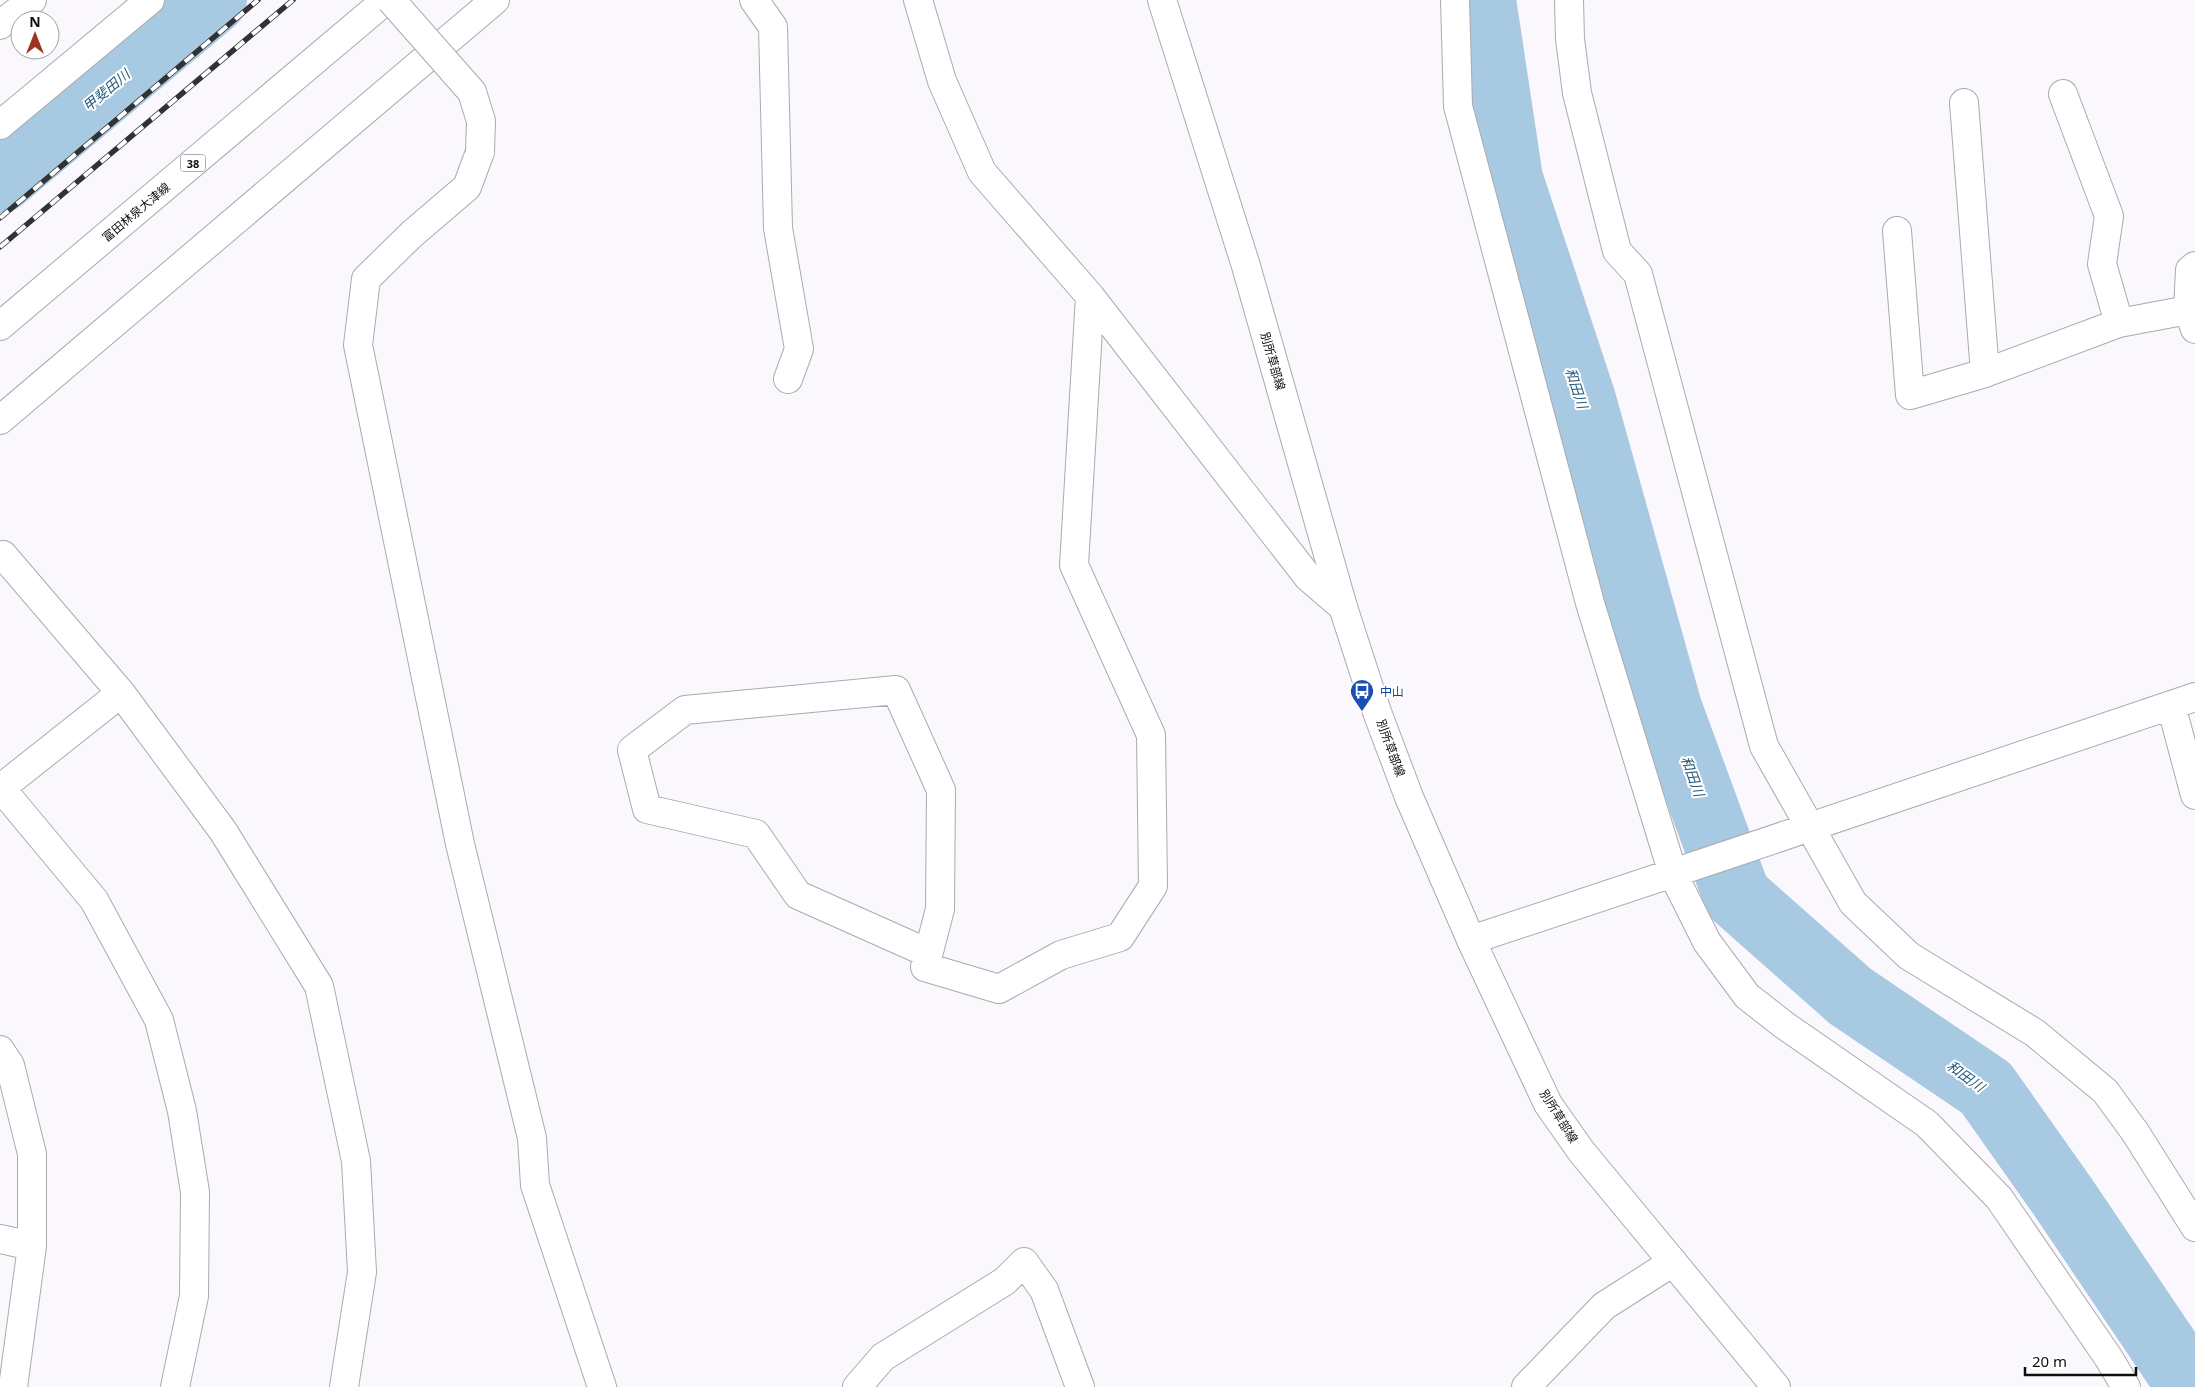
<svg xmlns="http://www.w3.org/2000/svg" width="2195" height="1387" font-family="'Noto Sans','Noto Sans JP',sans-serif">
	<style>
		.lines { fill: none; stroke-linecap: round; stroke-linejoin: round }
		.river { stroke: #a8c9e2; stroke-width: 68 }
		.minor-casing { stroke: #abaaad; stroke-width: 30 }
		.major-casing { stroke: #abaaad; stroke-width: 30 }
		.minor { stroke: #fff; stroke-width: 28 }
		.major { stroke: #fff; stroke-width: 28 }
		.rail-casing { stroke: #323233; stroke-width: 5.5 }
		.rail { stroke: #fff; stroke-width: 4; stroke-dasharray: 11; stroke-linecap: butt }
		.minor-bridge-casing { stroke: #abaaad; stroke-width: 30; stroke-linecap: butt }
		.minor-bridge { stroke: #fff; stroke-width: 28 }
		.labels { text-anchor: middle; dominant-baseline: central; stroke-width: 4; stroke-linejoin: round; paint-order: stroke }
		.shield { fill: #fff; stroke: #565657; stroke-width: 1 }
		.shield-label { font-size: 11px; font-weight: bold; fill: #0e0e0f }
		.street-label { font-size: 12px; fill: #0e0e0f; stroke: #fff }
		.transit-label { font-size: 12px; fill: #164399; stroke: #fff; text-anchor: start }
		.water-label { font-size: 14px; font-style: italic; fill: #275c7e; stroke: #fff }
	</style>
	<rect width="100%" height="100%" fill="#faf8fc"/>
	<g class="lines">
		<path class="river" d="M 1482,0 L 1509,179 L 1582,400 L 1668,708 L 1737,896 L 1850,996 L 1986,1088 L 2063,1197 L 2191,1387
			M 0,179 L 213,0"/>
		<g class="minor-casing">
			<path id="minor" d="M 754,0 L 773,27 L 778,228 L 799,349 L 788,379
				M 918,0 L 942,81 L 982,172 L 1090,296 L 1308,577 L 1343,607
				M 1455,0 L 1458,106 L 1590,603 L 1673,874 L 1707,942 L 1747,996 L 1784,1025 L 1927,1124 L 1999,1198 L 2108,1357 L 2126,1387
				M 1569,0 L 1570,39 L 1577,93 L 1617,251 L 1638,274 L 1764,746 L 1853,903 L 1909,956 L 2035,1033 L 2105,1091 L 2135,1132 L 2195,1227
				M 2063,94 L 2109,216 L 2102,264 L 2119,323
				M 1964,103 L 1985,373
				M 480,152 L 467,187 L 412,234 L 366,279 L 358,345 L 460,844 L 532,1138 L 535,1185 L 602,1387
				M 1897,231 L 1910,395 L 1985,373 L 2119,323 L 2188,310
				M 2195,266 L 2190,270 L 2188,310 L 2195,329
				M 3,555 L 121,693 L 223,831 L 319,986 L 356,1161 L 362,1272 L 344,1387
				M 2171,705 L 2195,795
				M 0,787 L 94,900 L 159,1020 L 182,1111 L 195,1192 L 194,1296 L 175,1387
				M 1,788 L 121,693
				M 1471,940 C 1713,861 1954,778 2195,697
				M 928,953 L 798,895 L 756,834 L 647,809 L 632,750 L 685,710 L 896,690 L 941,790 L 940,909 L 925,967 L 999,989 L 1061,955 L 1120,937 L 1153,886 L 1151,735 L 1074,565 L 1090,296
				M 0,1050 L 10,1065 L 32,1154 L 32,1246 L 13,1387
				M 0,1239 L 32,1246
				M 857,1387 L 883,1357 L 1005,1281 L 1024,1262 L 1044,1290 L 1080,1387
				M 1526,1387 L 1604,1306 L 1673,1262"/>
		</g>
		<g class="major-casing">
			<path id="major" d="M 1162,0 L 1246,266 L 1343,607 L 1377,712 L 1409,797 L 1471,940 L 1548,1104 L 1581,1151 L 1776,1387
				M 0,25 L 32,0
				M 0,125 L 150,0
				M 0,326 L 386,0
				M 0,420 L 495,0"/>
		</g>
		<use href="#minor" class="minor"/>
		<use href="#major" class="major"/>
		<g class="rail-casing">
			<path id="rail" d="M 0,218 L 258,0
				M 0,247 L 293,0"/>
		</g>
		<use href="#rail" class="rail"/>
		<g class="minor-bridge-casing">
			<path id="minor-bridge" d="M 391,0 L 472,92 L 481,121 L 480,152"/>
		</g>
		<use href="#minor-bridge" class="minor-bridge"/>
	</g>
	<defs>
		<g id="bus-pin" transform="scale(1.25)"><path d="M0 17L-7.5 6A9.5 9.5 0 1 1 7.5 6Z" fill="#1a4fb4" stroke="#fff"/><path d="M-5-6H5V4H4V6H2V4H-2V6H-4V4H-5ZM-3.5-4V0h7V-4ZM-3.5 1.2v1.5H-2V1.2ZM2 1.2v1.5H3.5V1.2Z" fill="#fff"/></g>
	</defs>
	<g fill-rule="evenodd">
		<use href="#bus-pin" x="1362" y="691"/>
	</g>
	<g class="labels">
		<rect class="shield" x="180.5" y="154.5" width="25" height="17" rx="4"/>
		<g class="shield-label">
			<text x="193" y="163">38</text>
		</g>
		<g class="street-label">
			<text transform="translate(136 212) rotate(-40)">富田林泉大津線</text>
			<text transform="translate(1273 361) rotate(74)">別所草部線</text>
			<text transform="translate(1391 748) rotate(70)">別所草部線</text>
			<text transform="translate(1559 1116) rotate(58)">別所草部線</text>
		</g>
		<g class="transit-label">
			<text x="1380" y="691">中山</text>
		</g>
		<g class="water-label">
			<text transform="translate(106 90) rotate(-40)">甲斐田川</text>
			<text transform="translate(1577 388) rotate(72)">和田川</text>
			<text transform="translate(1693 776) rotate(70)">和田川</text>
			<text transform="translate(1966 1076) rotate(36)">和田川</text>
		</g>
	</g>
	<g transform="translate(35 35)"><circle r="24" fill="#ffffff" stroke="#9f9f9f"/>
	<path d="M0-4L9 19L0 12L-9 19Z" fill="#9d3420"/>
	<text y="-8" font-size="14" font-weight="bold" text-anchor="middle" fill="#0e0e0f">N</text>
	</g>
	<path d="M2025 1367v8h111v-8" fill="none" stroke="#0e0e0f" stroke-width="2.5"/>
	<text x="2032" y="1367" font-size="15" fill="#0e0e0f" stroke="#ffffff" stroke-width="4" paint-order="stroke">20 m</text>
</svg>
